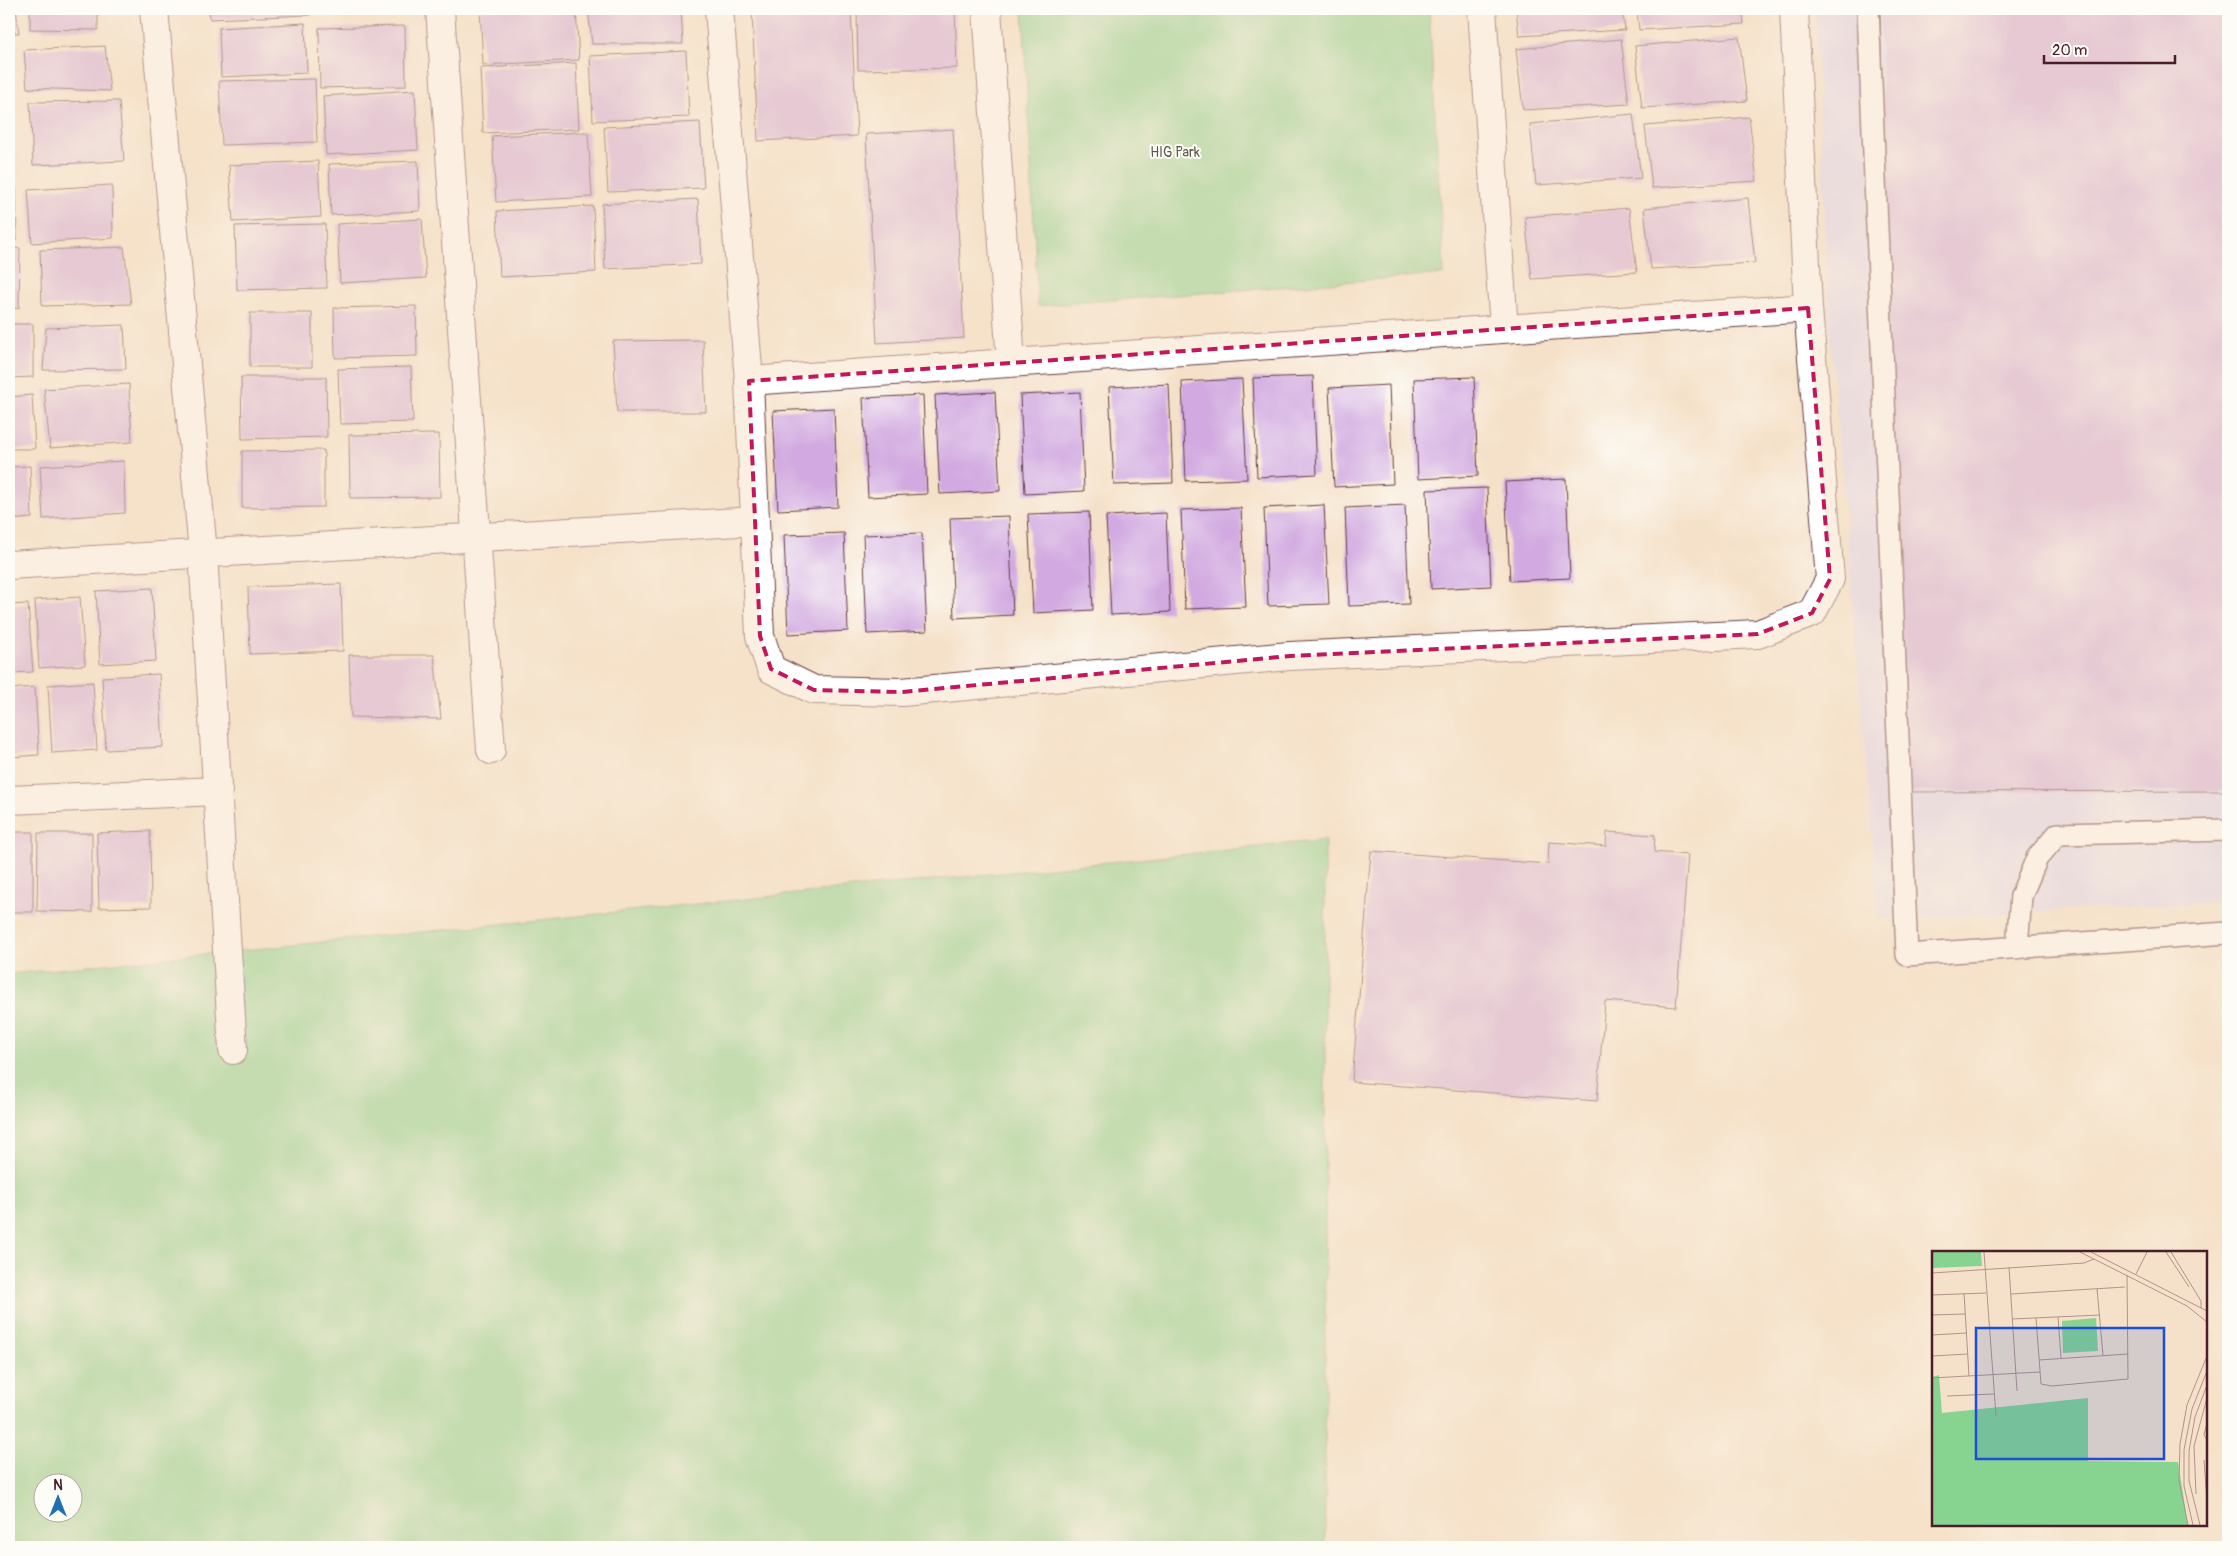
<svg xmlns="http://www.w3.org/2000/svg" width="2237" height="1556" font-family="Pangolin,sans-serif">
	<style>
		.built { fill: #ded5f5 }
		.green { fill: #87d491; stroke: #687a5e; fill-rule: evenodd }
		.building { fill: #d2aae1 }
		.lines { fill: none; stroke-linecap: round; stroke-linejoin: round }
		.lane-casing { stroke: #643c43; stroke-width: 24 }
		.street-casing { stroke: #643c43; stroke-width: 30 }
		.lane { stroke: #fff; stroke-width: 21 }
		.street { stroke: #fff; stroke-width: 28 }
		.marked { fill: none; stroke: #c2185b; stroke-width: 4; stroke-dasharray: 10 6; stroke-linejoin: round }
		.labels { text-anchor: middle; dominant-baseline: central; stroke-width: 4; stroke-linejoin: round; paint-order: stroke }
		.park-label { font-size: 14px; fill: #5c554a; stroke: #fdfcf7 }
		.inset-road { fill: none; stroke: #b1938a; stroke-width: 1 }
		.view { fill: #1d4ed8; fill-opacity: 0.15; stroke: #1d4ed8; stroke-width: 2.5 }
		.inset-edge { fill: none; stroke: #4a1f2b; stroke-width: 2.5 }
	</style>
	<rect width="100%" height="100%" fill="#fdfcf7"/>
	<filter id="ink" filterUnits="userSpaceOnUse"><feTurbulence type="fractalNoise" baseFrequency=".02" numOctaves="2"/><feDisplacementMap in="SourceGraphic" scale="10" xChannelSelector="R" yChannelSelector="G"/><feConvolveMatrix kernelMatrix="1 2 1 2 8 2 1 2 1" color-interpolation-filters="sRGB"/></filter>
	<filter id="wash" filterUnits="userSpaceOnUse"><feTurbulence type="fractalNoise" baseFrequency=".0096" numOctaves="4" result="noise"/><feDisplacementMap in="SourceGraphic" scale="20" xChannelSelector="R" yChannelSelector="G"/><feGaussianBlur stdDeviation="1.12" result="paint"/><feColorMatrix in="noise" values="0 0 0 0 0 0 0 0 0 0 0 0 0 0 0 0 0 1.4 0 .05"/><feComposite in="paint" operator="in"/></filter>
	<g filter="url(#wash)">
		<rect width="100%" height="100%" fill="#f5e1c9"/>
		<path class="built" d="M 1815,9 L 2228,9 L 2228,902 L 1879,919 L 1830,338 Z"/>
		<path class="green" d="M 1023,9 L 1429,9 L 1444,274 L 1038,306 Z
			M 1325,840 L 1325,1547 L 9,1547 L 9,974 ZM 42,1484 L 72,1484 L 72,1514 L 42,1514 Z"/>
		<g id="blocks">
			<path class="building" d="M 9,9 L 16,9 L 19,33 L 9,33 Z
				M 30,9 L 98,9 L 98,30 L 30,29 Z
				M 209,9 L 310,9 L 310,15 L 210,19 Z
				M 480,9 L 576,9 L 579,60 L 483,65 Z
				M 588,9 L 681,9 L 683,44 L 592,44 Z
				M 802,9 L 851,9 L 857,136 L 758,141 L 752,11 Z
				M 955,9 L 957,68 L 858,70 L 857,10 Z
				M 1516,9 L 1622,9 L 1625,30 L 1519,36 Z
				M 1637,9 L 1742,9 L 1744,24 L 1639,30 Z
				M 1880,9 L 2228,9 L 2228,791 L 1900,792 Z
				M 305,23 L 307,73 L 221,77 L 219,28 Z
				M 405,26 L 406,86 L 320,88 L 319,28 Z
				M 1739,37 L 1747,101 L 1642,108 L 1635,46 Z
				M 1621,39 L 1629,104 L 1523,110 L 1516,49 Z
				M 105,46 L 110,91 L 27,88 L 24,50 Z
				M 686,51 L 689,117 L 593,121 L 590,56 Z
				M 576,63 L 579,129 L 483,133 L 480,68 Z
				M 315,79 L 317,142 L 222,145 L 219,81 Z
				M 415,90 L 418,150 L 326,155 L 323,96 Z
				M 119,101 L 124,161 L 33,165 L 30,102 Z
				M 9,112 L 12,112 L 14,167 L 9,167 Z
				M 1633,114 L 1641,178 L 1536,185 L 1530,124 Z
				M 1749,117 L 1757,181 L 1652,188 L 1645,126 Z
				M 700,122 L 704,188 L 608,192 L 604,127 Z
				M 953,129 L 964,338 L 877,343 L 866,134 Z
				M 588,132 L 592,197 L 496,202 L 492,136 Z
				M 318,161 L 321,217 L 233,222 L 229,165 Z
				M 418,161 L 420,211 L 331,215 L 329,164 Z
				M 112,185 L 113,238 L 32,243 L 28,190 Z
				M 16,188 L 17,240 L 9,241 L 9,189 Z
				M 1748,198 L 1755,263 L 1651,269 L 1644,208 Z
				M 698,199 L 701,264 L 605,269 L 602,204 Z
				M 593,206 L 596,272 L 500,277 L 497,211 Z
				M 1629,208 L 1637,272 L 1532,279 L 1525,217 Z
				M 422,219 L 426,278 L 340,283 L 337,224 Z
				M 325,224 L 327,288 L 237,290 L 235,226 Z
				M 124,247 L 131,304 L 42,306 L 40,250 Z
				M 20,248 L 19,308 L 9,309 L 9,249 Z
				M 416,306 L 417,356 L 335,358 L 334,308 Z
				M 250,313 L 312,313 L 312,367 L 250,367 Z
				M 9,324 L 33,324 L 33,377 L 9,378 Z
				M 124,325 L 126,369 L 43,370 L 46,328 Z
				M 703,340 L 706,412 L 617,412 L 613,341 Z
				M 411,367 L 413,422 L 340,424 L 338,369 Z
				M 1313,376 L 1317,474 L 1257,477 L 1253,378 Z
				M 241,377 L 326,377 L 327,437 L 242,439 Z
				M 1474,377 L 1478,476 L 1418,479 L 1414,379 Z
				M 1242,379 L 1247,479 L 1186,481 L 1182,382 Z
				M 129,384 L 132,442 L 50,448 L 44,389 Z
				M 1169,384 L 1173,483 L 1114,485 L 1109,387 Z
				M 1389,385 L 1393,484 L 1334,487 L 1329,388 Z
				M 995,392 L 1000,491 L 940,494 L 935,395 Z
				M 1080,392 L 1084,491 L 1025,494 L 1020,395 Z
				M 32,395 L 35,449 L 9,449 L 9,397 Z
				M 923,395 L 927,494 L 868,497 L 863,398 Z
				M 834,408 L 838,507 L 778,510 L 773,411 Z
				M 439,434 L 440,497 L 350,498 L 349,435 Z
				M 324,450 L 324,507 L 242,508 L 242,451 Z
				M 124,461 L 125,513 L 43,519 L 40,466 Z
				M 30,466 L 32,518 L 9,520 L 9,467 Z
				M 1566,479 L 1570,578 L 1510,581 L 1505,482 Z
				M 1487,488 L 1491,586 L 1431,589 L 1427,490 Z
				M 1324,505 L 1329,604 L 1268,606 L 1264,508 Z
				M 1405,505 L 1409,604 L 1349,606 L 1345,508 Z
				M 1241,508 L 1246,607 L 1185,609 L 1181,510 Z
				M 1089,512 L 1093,610 L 1033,613 L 1028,514 Z
				M 1166,513 L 1170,612 L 1111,615 L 1106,516 Z
				M 1009,516 L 1013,615 L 954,618 L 950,518 Z
				M 844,533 L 848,631 L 788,634 L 784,535 Z
				M 922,533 L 927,631 L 867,634 L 863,535 Z
				M 341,584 L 343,651 L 250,654 L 248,587 Z
				M 152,588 L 156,661 L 100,664 L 96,591 Z
				M 80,597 L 85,665 L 39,668 L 35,600 Z
				M 28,604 L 33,672 L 9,673 L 9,605 Z
				M 349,655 L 434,655 L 441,719 L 351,717 Z
				M 159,674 L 163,747 L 106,750 L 102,677 Z
				M 93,682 L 97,750 L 52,753 L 48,685 Z
				M 35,687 L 39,755 L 9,757 L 9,689 Z
				M 150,831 L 151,907 L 99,908 L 97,833 Z
				M 9,832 L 33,832 L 33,912 L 9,912 Z
				M 1607,832 L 1655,835 L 1654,852 L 1688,855 L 1676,1007 L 1605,1001 L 1597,1101 L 1352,1082 L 1371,851 L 1548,864 L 1549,842 L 1606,846 Z
				M 38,833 L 92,833 L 92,912 L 37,911 Z"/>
		</g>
	</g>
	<g filter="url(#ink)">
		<use href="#blocks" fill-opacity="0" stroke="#643c43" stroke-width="1"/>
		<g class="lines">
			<g class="lane-casing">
				<path id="lane" d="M 1868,9 L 1907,955 L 2228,933
					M 2017,948 L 2021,896 L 2037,858 L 2058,834 L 2228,830"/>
			</g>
			<g class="street-casing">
				<path id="street" d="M 154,9 L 203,553 L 233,1050
					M 440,9 L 491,750
					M 719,9 L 749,381 L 760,636 L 771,669 L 814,690 L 902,692 L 1290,656 L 1758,634 L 1812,613 L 1830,579 L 1808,308 L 1794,9
					M 987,9 L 1011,363
					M 1482,9 L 1504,329
					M 749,381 L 1808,308
					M 9,565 L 755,521
					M 9,800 L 218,791"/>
			</g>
			<use href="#lane" class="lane"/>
			<use href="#street" class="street"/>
		</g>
	</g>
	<path d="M0 0H2237V1556H0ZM 1808,308 L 1830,579 L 1812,613 L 1758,634 L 1290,656 L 902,692 L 814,690 L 771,669 L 760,636 L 749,381 Z" fill="#f5e1c9" fill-opacity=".55" fill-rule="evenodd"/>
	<path class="marked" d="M 1808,308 L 1830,579 L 1812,613 L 1758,634 L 1290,656 L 902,692 L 814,690 L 771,669 L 760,636 L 749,381 Z"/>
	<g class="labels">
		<g class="park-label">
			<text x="1175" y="152">HIG Park</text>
		</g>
	</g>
	<g transform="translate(1932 1251)">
		<rect width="275" height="275" fill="#f5e1c9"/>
		<path d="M 0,1 L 49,1 L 50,15 L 0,17 ZM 164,67 L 166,100 L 131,102 L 130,70 ZM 7,124 L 10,162 L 156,147 L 156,210 L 246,211 L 256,274 L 0,274 L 0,126 Z" fill="#87d491"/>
		<path class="inset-road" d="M 52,1 L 64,165M 148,1 L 255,55 L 275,71M 159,1 L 275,60M 234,1 L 257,36M 239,1 L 269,50 L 269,57M 77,16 L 85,140M 0,22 L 152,12 L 162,8M 204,23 L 215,1M 165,38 L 171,104M 32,42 L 37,125M 79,43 L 193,36M 0,44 L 54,42M 0,64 L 33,63M 126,66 L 129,107M 104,67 L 109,133 L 120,135 L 196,128 L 195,24M 80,68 L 168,64M 0,84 L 35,82M 0,105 L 36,103M 107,109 L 196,103M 0,127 L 108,121M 15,145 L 62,143M 275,171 L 272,184 L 275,189M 272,209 L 275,250M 264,243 L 262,195 L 275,147M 256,274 L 247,230 L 248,193 L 255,154 L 275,105M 261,274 L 252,235 L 252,199 L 260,158 L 275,120M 268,274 L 257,230 L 257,200 L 263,166 L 275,134"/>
		<path class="view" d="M 44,77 L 232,77 L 232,208 L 44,208 Z"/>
		<rect width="275" height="275" class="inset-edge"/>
	</g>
	<rect width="2237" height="1556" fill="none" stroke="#fdfcf7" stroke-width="30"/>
	<g transform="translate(58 1498)"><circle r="24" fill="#fdfcf7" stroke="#b5a4a5"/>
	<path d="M0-4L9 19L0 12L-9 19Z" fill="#1f6fb2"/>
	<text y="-8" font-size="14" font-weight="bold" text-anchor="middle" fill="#4a1f2b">N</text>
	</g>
	<path d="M2044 55v8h131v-8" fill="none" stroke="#4a1f2b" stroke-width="2.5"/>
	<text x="2052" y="55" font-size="15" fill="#4a1f2b" stroke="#fdfcf7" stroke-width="4" paint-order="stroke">20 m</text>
</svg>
